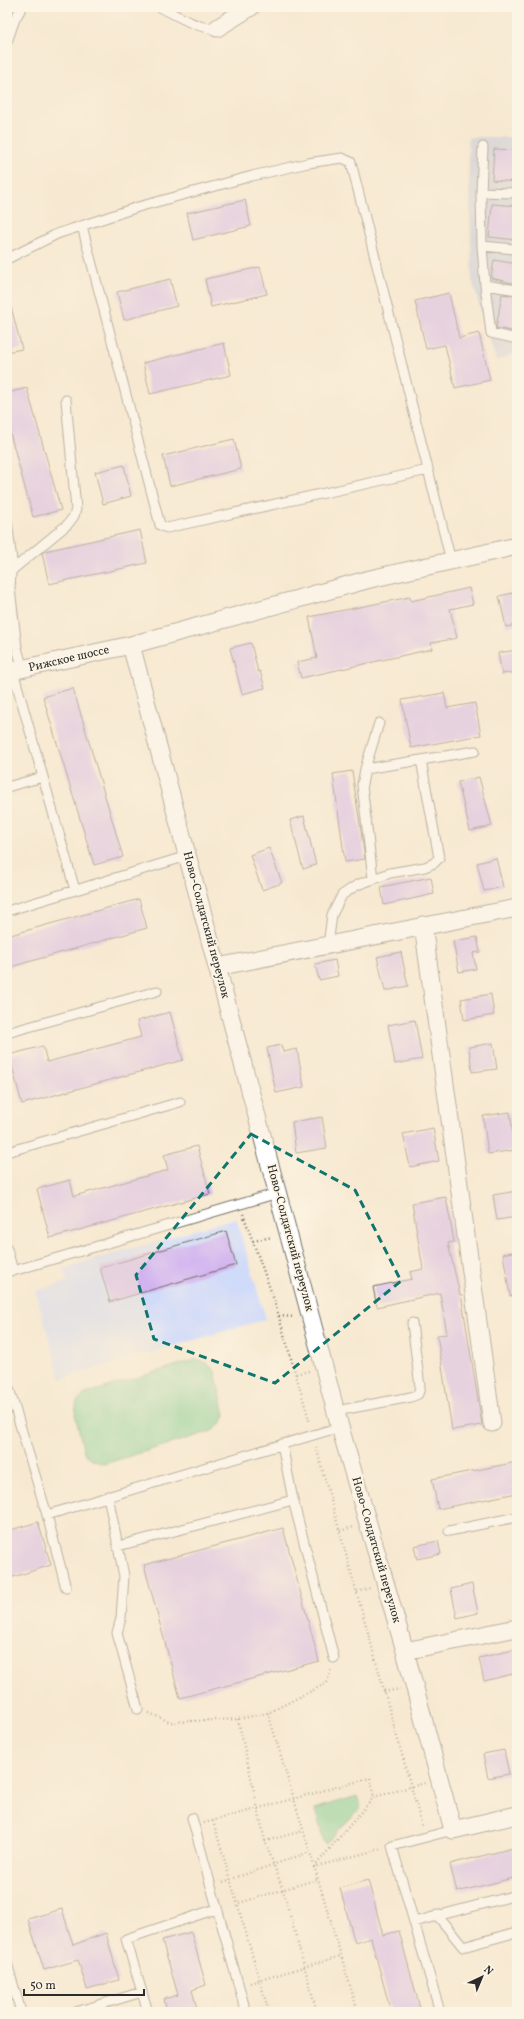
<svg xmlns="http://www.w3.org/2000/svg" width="524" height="2019" font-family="Vollkorn,serif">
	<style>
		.built { fill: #d0daf9 }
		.industrial { fill: #bac4de }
		.green { fill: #7acf93; stroke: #527d5f }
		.building { fill: #d1b3f0 }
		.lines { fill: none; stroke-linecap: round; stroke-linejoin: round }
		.lane-casing { stroke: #726e65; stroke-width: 11 }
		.street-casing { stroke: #726e65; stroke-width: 19 }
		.path { stroke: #726e65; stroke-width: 2.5; stroke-dasharray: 1 3; stroke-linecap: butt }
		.lane { stroke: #fff; stroke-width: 9 }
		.street { stroke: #fff; stroke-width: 17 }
		.marked { fill: none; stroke: #0f766e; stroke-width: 3; stroke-dasharray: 8 5; stroke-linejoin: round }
		.labels { text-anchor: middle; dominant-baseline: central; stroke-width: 4; stroke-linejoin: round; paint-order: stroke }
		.street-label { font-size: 12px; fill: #2b2b2b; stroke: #fcf5e5 }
	</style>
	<rect width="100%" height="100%" fill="#fcf5e5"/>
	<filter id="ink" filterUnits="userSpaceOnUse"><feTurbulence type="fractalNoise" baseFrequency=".025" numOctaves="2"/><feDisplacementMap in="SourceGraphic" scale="8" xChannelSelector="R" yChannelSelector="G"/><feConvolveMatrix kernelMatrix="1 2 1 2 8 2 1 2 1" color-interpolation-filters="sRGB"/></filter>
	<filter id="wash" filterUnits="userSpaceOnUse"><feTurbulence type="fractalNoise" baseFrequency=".012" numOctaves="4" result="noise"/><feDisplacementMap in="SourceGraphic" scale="16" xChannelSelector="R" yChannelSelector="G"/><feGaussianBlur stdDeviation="0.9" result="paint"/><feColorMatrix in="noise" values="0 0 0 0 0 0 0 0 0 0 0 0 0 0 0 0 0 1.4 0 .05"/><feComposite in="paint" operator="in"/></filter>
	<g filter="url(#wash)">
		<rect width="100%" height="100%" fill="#f7e9d1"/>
		<path class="built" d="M 236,1218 L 266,1319 L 61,1379 L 35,1291 L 67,1282 L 64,1268 Z"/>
		<path class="industrial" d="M 468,137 L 517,137 L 517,362 L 514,354 L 496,361 L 472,280 Z"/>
		<path class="green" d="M 197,1359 L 208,1364 L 215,1371 L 225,1415 L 221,1424 L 212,1431 L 104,1464 L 92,1460 L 84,1452 L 75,1414 L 77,1401 L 85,1394 Z
			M 357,1796 L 361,1807 L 325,1845 L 315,1809 Z"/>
		<g id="blocks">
			<path class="building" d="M 494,149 L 517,150 L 517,182 L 492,180 Z
				M 245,200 L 251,226 L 193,240 L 187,213 Z
				M 492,204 L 517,206 L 517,240 L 489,237 Z
				M 494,260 L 517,264 L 517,284 L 491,278 Z
				M 260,267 L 267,294 L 211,307 L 205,279 Z
				M 170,279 L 177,306 L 124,320 L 117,292 Z
				M 449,293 L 459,338 L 479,333 L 490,380 L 455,388 L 445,345 L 426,349 L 415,301 Z
				M 502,294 L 517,296 L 517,332 L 496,328 Z
				M 7,307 L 11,307 L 22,349 L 7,352 Z
				M 224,343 L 231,375 L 150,394 L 143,363 Z
				M 27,388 L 61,510 L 33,517 L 7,422 L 7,393 Z
				M 234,439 L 241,469 L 170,486 L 163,456 Z
				M 124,465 L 131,496 L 103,504 L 95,472 Z
				M 140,530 L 147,563 L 49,584 L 42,553 L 45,551 Z
				M 469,588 L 473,604 L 450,609 L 457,638 L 431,643 L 432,649 L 301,678 L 297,662 L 317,658 L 309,617 L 410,597 L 411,601 Z
				M 517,592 L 517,625 L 506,627 L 499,596 Z
				M 251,643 L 258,672 L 260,671 L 265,688 L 242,694 L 230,648 Z
				M 517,650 L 517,672 L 502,674 L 498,653 Z
				M 73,688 L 123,857 L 94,865 L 43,697 Z
				M 444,693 L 447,708 L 475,703 L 481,735 L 411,748 L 402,700 Z
				M 352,771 L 365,859 L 345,862 L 333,774 Z
				M 479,777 L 492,826 L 470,831 L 458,782 Z
				M 304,816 L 316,865 L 303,869 L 290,820 Z
				M 269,848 L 282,883 L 262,890 L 250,855 Z
				M 496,858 L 503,887 L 484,891 L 477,863 Z
				M 431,877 L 434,894 L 384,905 L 381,887 Z
				M 139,899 L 147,928 L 7,968 L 7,936 Z
				M 477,937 L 480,952 L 473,953 L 476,969 L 459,972 L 453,941 Z
				M 401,952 L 408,986 L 385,991 L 377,957 Z
				M 335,960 L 338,976 L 319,980 L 315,964 Z
				M 491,994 L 494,1015 L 464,1020 L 461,999 Z
				M 170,1012 L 183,1060 L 22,1104 L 9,1055 L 43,1046 L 47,1062 L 141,1037 L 137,1021 Z
				M 415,1020 L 422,1059 L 395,1064 L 388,1025 Z
				M 493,1043 L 497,1069 L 472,1072 L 469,1047 Z
				M 281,1045 L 283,1052 L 297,1049 L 304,1087 L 276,1093 L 267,1048 Z
				M 510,1112 L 515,1150 L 488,1154 L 483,1116 Z
				M 322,1117 L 327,1148 L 296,1153 L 292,1122 Z
				M 433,1128 L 439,1161 L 410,1167 L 403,1134 Z
				M 197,1146 L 210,1194 L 50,1238 L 37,1189 L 70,1180 L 74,1196 L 168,1170 L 164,1155 Z
				M 517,1191 L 517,1217 L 497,1220 L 493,1195 Z
				M 446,1197 L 454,1242 L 448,1243 L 460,1295 L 461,1294 L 482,1425 L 452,1430 L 437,1335 L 447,1334 L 440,1293 L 377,1307 L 373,1287 L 412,1279 L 410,1272 L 423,1269 L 412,1203 Z
				M 226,1231 L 236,1265 L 110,1302 L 100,1268 Z
				M 517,1251 L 517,1295 L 510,1296 L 503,1254 Z
				M 517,1462 L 517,1493 L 438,1509 L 432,1479 Z
				M 38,1522 L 51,1565 L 7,1579 L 7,1531 Z
				M 283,1528 L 319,1661 L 180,1698 L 144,1565 Z
				M 438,1541 L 441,1554 L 417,1559 L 414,1546 Z
				M 472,1584 L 478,1613 L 457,1618 L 451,1589 Z
				M 517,1649 L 517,1673 L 484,1681 L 479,1658 Z
				M 504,1750 L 509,1774 L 488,1778 L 483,1754 Z
				M 517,1847 L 517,1877 L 457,1892 L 450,1864 Z
				M 368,1880 L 383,1935 L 399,1931 L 421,2012 L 391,2012 L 371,1938 L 355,1943 L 340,1888 Z
				M 62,1909 L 73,1945 L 106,1933 L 119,1980 L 87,1989 L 78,1960 L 44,1970 L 28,1919 Z
				M 191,1932 L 206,1985 L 192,1990 L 198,2012 L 167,2012 L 164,1999 L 178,1995 L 162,1940 Z"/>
		</g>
	</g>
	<g filter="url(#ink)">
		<use href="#blocks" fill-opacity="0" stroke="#726e65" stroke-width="1"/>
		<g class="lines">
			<g class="lane-casing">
				<path id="lane" d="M 159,7 C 176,14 198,30 217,28
					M 7,42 L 15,19 L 22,7
					M 481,192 L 483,147
					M 82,226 L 160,525 L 167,528 L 428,470
					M 482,246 L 481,192 L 517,193
					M 7,259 L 57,234 L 138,207 L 252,176 L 308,163 L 342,158 L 351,162 L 451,561
					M 485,285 L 482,246 L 515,249
					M 517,290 L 485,285 L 491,333 L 517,339
					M 7,521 L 12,560 L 10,588 L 17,648 L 23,669
					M 11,571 L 68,524 L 74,516 L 76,509 L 66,400
					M 13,671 L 75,890
					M 365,769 L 379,723
					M 7,787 L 43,777
					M 373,879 L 362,785 L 365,769 L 421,760
					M 7,911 L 187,856
					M 328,945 L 332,915 L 342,895 L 357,885 L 390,873 L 425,867 L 434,863 L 439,858 L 421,760 L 475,751
					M 7,1033 L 157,991
					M 7,1152 L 180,1102
					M 7,1249 L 13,1271 L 278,1193
					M 9,1388 L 47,1515 L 66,1588
					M 336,1411 L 411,1397 L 418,1394 L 420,1387 L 412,1323
					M 108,1496 L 124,1576 L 121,1618 L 117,1633 L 138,1709
					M 293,1500 L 334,1658
					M 47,1515 L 340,1427
					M 449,1531 L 517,1517
					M 118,1546 L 293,1500 L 282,1444
					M 192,1818 L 246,2012
					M 437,1915 L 463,1947 L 517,1932
					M 414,1922 L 517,1895
					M 7,1963 L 21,2012
					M 76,2012 L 142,1992
					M 148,2012 L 126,1939 L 216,1909
					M 440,2012 L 392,1846 L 453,1830"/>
			</g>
			<g class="street-casing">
				<path id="street" d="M 217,28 L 251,7
					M 131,645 L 340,1427 L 405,1651 L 453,1830 L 517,1815
					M 7,672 L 131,645 L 370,579 L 517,546
					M 423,925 L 492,1423
					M 217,967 L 517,908
					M 405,1651 L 517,1628"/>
			</g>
			<path class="path" d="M 243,1214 L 273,1297 L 310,1423
				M 253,1241 L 272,1237
				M 279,1316 L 294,1317
				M 296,1374 L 309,1371
				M 316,1447 L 422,1826
				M 340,1531 L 353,1527
				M 357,1592 L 370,1588
				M 384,1692 L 400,1689
				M 149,1713 L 170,1722 L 238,1719 L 268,1713 L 327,1683 L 331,1668
				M 268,1713 L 358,2012
				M 238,1719 L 265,1841 L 283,1890 L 317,2012
				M 213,1821 L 269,2012
				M 204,1823 L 370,1778 L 374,1797
				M 265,1841 L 303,1831
				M 380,1849 L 314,1867 L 374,1797 L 425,1783
				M 223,1882 L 310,1852
				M 239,1903 L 318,1879
				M 250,1983 L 341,1956"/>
			<use href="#lane" class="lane"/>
			<use href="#street" class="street"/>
		</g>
	</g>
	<path d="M0 0H524V2019H0ZM 251,1134 L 355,1190 L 401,1281 L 275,1383 L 154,1339 L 136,1275 Z" fill="#f7e9d1" fill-opacity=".55" fill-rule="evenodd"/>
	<path class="marked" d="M 251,1134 L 355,1190 L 401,1281 L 275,1383 L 154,1339 L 136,1275 Z"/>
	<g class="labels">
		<g class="street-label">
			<text transform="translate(69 659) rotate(-13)">Рижское шоссе</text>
			<text transform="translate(206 925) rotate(75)">Ново-Солдатский переулок</text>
			<text transform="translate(290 1238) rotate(75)">Ново-Солдатский переулок</text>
			<text transform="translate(376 1550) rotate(74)">Ново-Солдатский переулок</text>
		</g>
	</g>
	<rect width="524" height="2019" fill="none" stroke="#fcf5e5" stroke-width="24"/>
	<g transform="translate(482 1977) rotate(44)" stroke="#fcf5e5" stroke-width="3" paint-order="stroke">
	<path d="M0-3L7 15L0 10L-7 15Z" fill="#2b2b2b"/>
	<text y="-6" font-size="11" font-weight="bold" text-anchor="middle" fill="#2b2b2b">N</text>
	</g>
	<path d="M24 1989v6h120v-6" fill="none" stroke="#2b2b2b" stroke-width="2"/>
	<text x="30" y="1989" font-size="12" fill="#2b2b2b" stroke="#fcf5e5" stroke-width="3" paint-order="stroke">50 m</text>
</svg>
